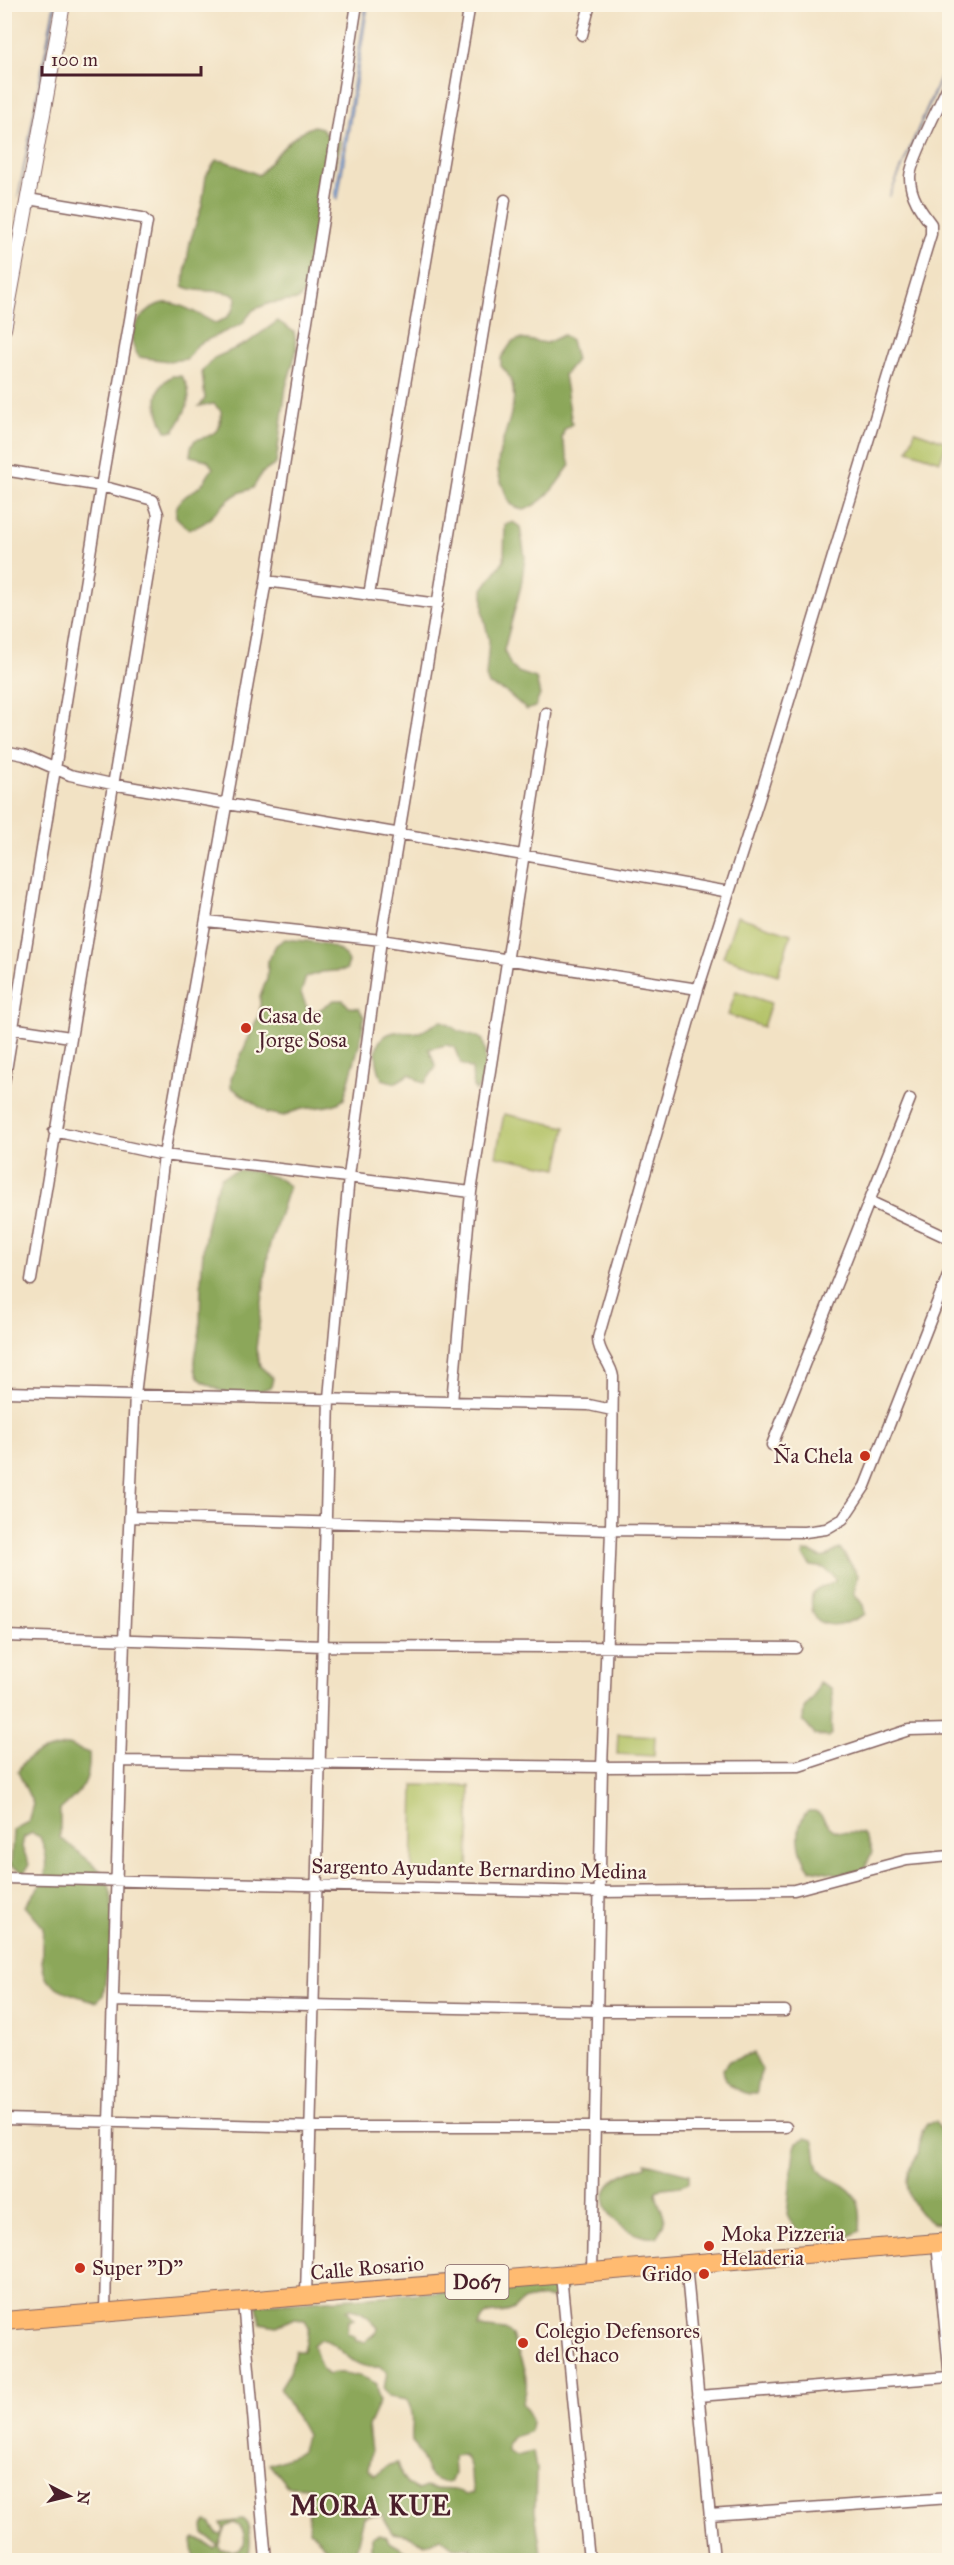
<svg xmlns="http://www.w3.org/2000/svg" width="954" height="2565" font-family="'IM FELL Great Primer',serif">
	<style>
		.green { fill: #b1c164; stroke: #7e7048; stroke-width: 1.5 }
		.forest { fill: #8ca75a; stroke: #6b6342; stroke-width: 1.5; fill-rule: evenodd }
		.water { fill: #7eb6ee; stroke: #646a8c; stroke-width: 1.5 }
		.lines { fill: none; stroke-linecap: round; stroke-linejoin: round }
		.minor-casing { stroke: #856361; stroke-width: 13 }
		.tertiary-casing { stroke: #856361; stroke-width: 16 }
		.primary-casing { stroke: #856361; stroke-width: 20 }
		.minor { stroke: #fff; stroke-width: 10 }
		.tertiary { stroke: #fff; stroke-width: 14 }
		.primary { stroke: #ffbb71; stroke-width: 18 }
		.poi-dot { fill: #c8321e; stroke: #fcf5e5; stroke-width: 2 }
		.labels { text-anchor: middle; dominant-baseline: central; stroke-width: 4.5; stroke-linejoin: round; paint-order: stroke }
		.shield { fill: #fcf5e5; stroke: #7f5f63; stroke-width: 1.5 }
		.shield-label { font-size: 20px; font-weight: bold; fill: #4a1f2b }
		.poi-label { font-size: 21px; fill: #4a1f2b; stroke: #fcf5e5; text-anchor: start }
		.street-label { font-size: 21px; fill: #4a1f2b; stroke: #fcf5e5 }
		.district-label { font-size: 27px; font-weight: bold; letter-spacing: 1.5px; fill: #4a1f2b; stroke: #fcf5e5 }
	</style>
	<rect width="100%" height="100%" fill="#fcf5e5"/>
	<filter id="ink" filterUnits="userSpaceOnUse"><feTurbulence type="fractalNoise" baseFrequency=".0167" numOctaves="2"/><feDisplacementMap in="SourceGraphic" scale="12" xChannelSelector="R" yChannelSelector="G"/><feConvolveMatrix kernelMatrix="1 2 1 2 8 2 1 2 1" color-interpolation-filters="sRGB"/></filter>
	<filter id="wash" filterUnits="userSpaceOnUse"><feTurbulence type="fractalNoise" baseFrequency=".008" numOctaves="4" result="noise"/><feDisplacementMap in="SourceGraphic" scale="24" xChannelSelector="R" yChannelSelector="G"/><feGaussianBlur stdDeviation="1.35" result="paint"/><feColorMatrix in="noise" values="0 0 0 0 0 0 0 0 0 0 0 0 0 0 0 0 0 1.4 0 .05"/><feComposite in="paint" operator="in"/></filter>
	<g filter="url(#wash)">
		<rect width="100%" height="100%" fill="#f2e2c4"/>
		<path class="green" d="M 915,431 L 947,442 L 940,461 L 908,450 Z
			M 737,916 L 791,934 L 778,975 L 723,957 Z
			M 736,991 L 771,1003 L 763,1027 L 728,1015 Z
			M 504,1114 L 566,1127 L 558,1168 L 496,1156 Z
			M 618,1734 L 655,1736 L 654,1756 L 617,1754 Z
			M 414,1785 L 470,1786 L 468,1874 L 412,1873 Z"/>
		<path class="forest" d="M 314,126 L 322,128 L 327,136 L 330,131 L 339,137 L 340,146 L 320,216 L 304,293 L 298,300 L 270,303 L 253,310 L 242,324 L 198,344 L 187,359 L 168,361 L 139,357 C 136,352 132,346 132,340 C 131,325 148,306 163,303 C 179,301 201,316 215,323 C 229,319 236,310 236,296 C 219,287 200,295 183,286 L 190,242 L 202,205 L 206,176 L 216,160 L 225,161 L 259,175 C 275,157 291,134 314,126 Z
			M 278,321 L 294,332 L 297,349 L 286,387 L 276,464 L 262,473 L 253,488 C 248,490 243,491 239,493 C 219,502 212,526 188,529 L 176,517 C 174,498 189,496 201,485 C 206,480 209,473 213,468 L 207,460 L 190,456 L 191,447 L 195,440 C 214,436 222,431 221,411 L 214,404 L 199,406 L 205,399 L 202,371 L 214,358 L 247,343 Z
			M 563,335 L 571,340 L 576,360 L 564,375 L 572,424 L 564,430 L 562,439 L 570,465 C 557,484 546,502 524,510 C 512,508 509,503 505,492 C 503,485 498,477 498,470 C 496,437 532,395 501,366 L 501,358 L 512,342 L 520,339 L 547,343 Z
			M 172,376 L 181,376 C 197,395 185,413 174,431 L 166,431 C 156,412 150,389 172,376 Z
			M 513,522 L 520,527 L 525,557 L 521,586 L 504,650 L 511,666 L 518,672 L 536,678 L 540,695 L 535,707 L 527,710 L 506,692 L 489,685 L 486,677 L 489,640 L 483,614 L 483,589 L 504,560 L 505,525 Z
			M 285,939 C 306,942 339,940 349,962 L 346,970 L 322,972 L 306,977 L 301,993 L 307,1008 L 316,1012 L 334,1000 L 343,1000 L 349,1007 L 359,1008 L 364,1017 L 361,1038 L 344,1099 C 329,1112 304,1103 284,1116 L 268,1113 L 231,1087 L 231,1078 L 260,1012 L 260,996 L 267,979 L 268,961 L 276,945 Z
			M 441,1021 C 448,1022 452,1028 459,1031 C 468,1034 475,1034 483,1040 C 487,1056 487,1078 476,1091 L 473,1087 L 472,1069 L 461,1064 L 454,1047 L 446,1045 L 429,1049 L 436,1067 L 425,1083 L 421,1082 L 410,1074 L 395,1083 L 382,1079 C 375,1062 370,1037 395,1032 C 403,1031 412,1034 419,1032 C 426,1030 434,1024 441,1021 Z
			M 238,1170 C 254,1170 277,1175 289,1186 L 269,1248 L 256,1349 L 260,1366 L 273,1378 L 271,1387 C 245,1396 236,1400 211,1386 C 206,1383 199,1381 197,1375 C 191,1363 199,1343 200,1329 C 201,1276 200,1227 221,1177 Z
			M 840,1548 L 858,1575 L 854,1593 L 863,1605 L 865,1614 C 843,1628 807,1634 812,1595 C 816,1585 827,1588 835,1581 L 834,1577 L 824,1568 L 811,1566 L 803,1556 L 804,1552 L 809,1551 C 828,1563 823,1556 840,1548 Z
			M 819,1682 L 831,1688 C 836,1703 829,1718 832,1734 L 828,1737 L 815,1735 L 803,1721 L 804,1708 L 813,1698 Z
			M 68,1745 L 89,1753 C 91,1783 81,1791 60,1810 L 60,1838 C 69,1845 103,1870 106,1877 C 120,1903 107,1966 103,1996 L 96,2002 C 42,1985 39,1984 43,1927 L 25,1906 C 45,1880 54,1870 40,1837 L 32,1833 L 24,1837 L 22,1847 L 29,1864 L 25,1873 L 11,1866 L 13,1830 L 28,1822 L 33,1804 L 18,1772 C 25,1752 49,1750 68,1745 Z
			M 808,1811 C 825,1809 822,1824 834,1830 C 843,1835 856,1830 863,1834 C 868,1838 870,1846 872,1852 L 864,1870 L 839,1874 L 810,1869 C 798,1854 793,1825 808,1811 Z
			M 753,2053 L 761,2068 L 757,2091 L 756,2094 C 741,2095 724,2085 723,2069 L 729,2061 Z
			M 936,2122 L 945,2138 L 950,2140 L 949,2222 C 943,2223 937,2224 931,2221 C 915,2214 904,2190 908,2174 C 909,2167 916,2161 918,2153 C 921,2142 919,2133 927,2123 Z
			M 805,2138 L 813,2140 C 818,2150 814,2164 821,2172 C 825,2177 831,2179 837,2182 C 859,2192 862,2208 860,2230 C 836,2248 799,2242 787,2214 L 794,2151 L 797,2142 Z
			M 646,2163 L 689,2174 L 689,2182 C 678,2190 667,2185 656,2190 C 657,2214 674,2212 656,2237 C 632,2241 587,2208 612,2182 C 621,2173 634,2170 646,2166 Z
			M 533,2285 L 567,2288 L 559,2299 C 549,2297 535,2297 525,2300 C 520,2302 518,2306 514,2309 C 500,2318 485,2305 479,2327 L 505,2330 L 512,2335 C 518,2359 534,2377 522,2403 C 529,2414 536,2419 529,2432 L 513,2437 L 508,2444 L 508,2452 L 516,2456 L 533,2452 L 536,2469 L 535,2511 L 542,2560 L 468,2560 L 472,2548 L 454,2547 L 440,2537 L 425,2544 L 410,2536 L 393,2533 L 382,2515 L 364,2517 L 356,2550 L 360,2560 L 335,2560 L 334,2553 C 319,2548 321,2537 309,2531 L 308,2504 L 310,2487 L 287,2486 L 269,2464 L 302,2452 L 306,2435 L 280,2388 L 290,2372 L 295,2351 L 304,2351 L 309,2327 L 305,2320 L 292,2319 L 277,2326 L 260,2323 L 257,2305 ZM 351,2309 C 363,2311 371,2318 378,2328 L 377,2332 L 365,2342 L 356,2341 L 355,2337 L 347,2333 L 348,2320 L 354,2319 L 347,2310 ZM 320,2339 C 341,2341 348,2371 380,2367 L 387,2372 L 384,2389 L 388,2397 L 407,2400 C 417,2419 410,2425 412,2442 C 428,2456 419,2483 450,2482 L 454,2473 L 453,2456 L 463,2455 C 476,2467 468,2479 474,2493 L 466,2495 C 453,2485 441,2493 426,2487 L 418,2490 C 405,2485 401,2476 397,2463 L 389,2465 L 375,2475 L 368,2470 L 371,2452 L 368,2426 L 379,2402 L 377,2384 C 366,2377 341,2369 329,2375 L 322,2369 L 313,2345 Z
			M 243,2520 C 252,2525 251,2548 248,2556 L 252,2560 L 195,2560 L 192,2542 L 195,2539 L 200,2540 L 214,2548 L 218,2545 L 204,2534 L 203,2526 L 206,2522 L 210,2523 L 217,2534 L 221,2535 L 224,2531 L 221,2523 ZM 234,2523 C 243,2526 246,2536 244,2545 L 238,2551 L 221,2550 L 219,2547 L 226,2527 Z
			M 379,2535 L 387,2537 L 389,2542 L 411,2555 L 444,2560 L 371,2560 L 371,2538 Z"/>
		<path class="water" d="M 54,5 L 56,5 L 18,198 Z
			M 366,5 L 368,5 L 338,199 L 335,198 Z
			M 949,56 L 949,60 L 889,197 Z"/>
	</g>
	<g filter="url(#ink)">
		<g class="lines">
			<g class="minor-casing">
				<path id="minor" d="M 582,35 L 590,4
					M 4,470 L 101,486 L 153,500 L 158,514 L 31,1280
					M 266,581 L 438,604
					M 369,595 L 470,4
					M 4,751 L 24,755 L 70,775 L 112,784 C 318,820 524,854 729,892
					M 207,921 L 381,940 L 698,989
					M 4,1027 L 70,1037
					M 4,1083 L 101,486 L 147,222 L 142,218 L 28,199
					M 54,1131 L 164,1155 L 471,1192
					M 871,1202 L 950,1239
					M 4,1392 L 589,1405 L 612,1410
					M 452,1402 L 471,1192 L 546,713
					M 772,1445 L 910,1099
					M 130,1517 L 611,1530 L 805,1532 L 826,1529 L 843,1519 L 865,1486 L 950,1270
					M 4,1636 L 324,1646 L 796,1648
					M 121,1761 L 602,1767 L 799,1766 L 909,1730 L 950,1729
					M 4,1878 L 599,1892 L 794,1890 L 907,1860 L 950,1856
					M 113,2001 L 597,2011 L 785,2011
					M 4,2119 L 311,2127 L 786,2127
					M 937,2243 L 950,2379
					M 686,2264 L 714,2560
					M 592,2272 L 602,1767 L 611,1530 L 613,1377 C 611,1362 598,1354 598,1338 L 698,989 L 760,796 L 931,234 L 931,224 C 921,211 910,196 910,178 C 909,164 942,100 950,82
					M 561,2275 L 589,2560
					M 306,2296 L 329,1398 L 349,1176 L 381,940 L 505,200
					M 243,2302 L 266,2560
					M 105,2313 L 109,2122 L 124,1640 L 135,1395 L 164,1155 L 266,581 L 357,4
					M 698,2396 L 949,2377
					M 710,2515 L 950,2498"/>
			</g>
			<g class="tertiary-casing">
				<path id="tertiary" d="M 4,329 L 63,4"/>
			</g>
			<g class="primary-casing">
				<path id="primary" d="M 4,2321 L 950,2242"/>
			</g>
			<use href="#minor" class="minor"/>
			<use href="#tertiary" class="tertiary"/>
			<use href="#primary" class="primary"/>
		</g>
	</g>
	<g class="poi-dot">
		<circle cx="246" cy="1028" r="6"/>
		<circle cx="865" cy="1456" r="6"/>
		<circle cx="709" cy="2246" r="6"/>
		<circle cx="80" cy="2268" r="6"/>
		<circle cx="704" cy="2274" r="6"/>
		<circle cx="523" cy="2343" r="6"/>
	</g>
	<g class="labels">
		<rect class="shield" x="445.5" y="2265" width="63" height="34" rx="4.5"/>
		<g class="shield-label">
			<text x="477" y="2282">D067</text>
		</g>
		<g class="poi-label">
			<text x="258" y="1016">Casa de<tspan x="258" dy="24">Jorge Sosa</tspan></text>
			<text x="853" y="1456" text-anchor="end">Ña Chela</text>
			<text x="721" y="2234">Moka Pizzeria<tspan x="721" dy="24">Heladeria</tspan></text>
			<text x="92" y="2268">Super "D"</text>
			<text x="692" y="2274" text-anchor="end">Grido</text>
			<text x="535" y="2331">Colegio Defensores<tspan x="535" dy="24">del Chaco</tspan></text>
		</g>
		<g class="street-label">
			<text transform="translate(479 1869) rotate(1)">Sargento Ayudante Bernardino Medina</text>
			<text transform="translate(367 2268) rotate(-5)">Calle Rosario</text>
		</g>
		<g class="district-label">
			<text x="371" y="2505">MORA KUE</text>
		</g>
	</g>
	<rect width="954" height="2565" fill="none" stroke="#fcf5e5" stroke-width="24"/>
	<g transform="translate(69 2496) rotate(97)" stroke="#fcf5e5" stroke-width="4.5" paint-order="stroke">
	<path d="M0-4.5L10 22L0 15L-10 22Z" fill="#4a1f2b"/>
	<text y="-9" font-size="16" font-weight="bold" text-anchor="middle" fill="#4a1f2b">N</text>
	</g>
	<path d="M42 66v9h159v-9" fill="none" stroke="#4a1f2b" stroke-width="3"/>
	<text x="51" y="66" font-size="18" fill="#4a1f2b" stroke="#fcf5e5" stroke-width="4.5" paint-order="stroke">100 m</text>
</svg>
